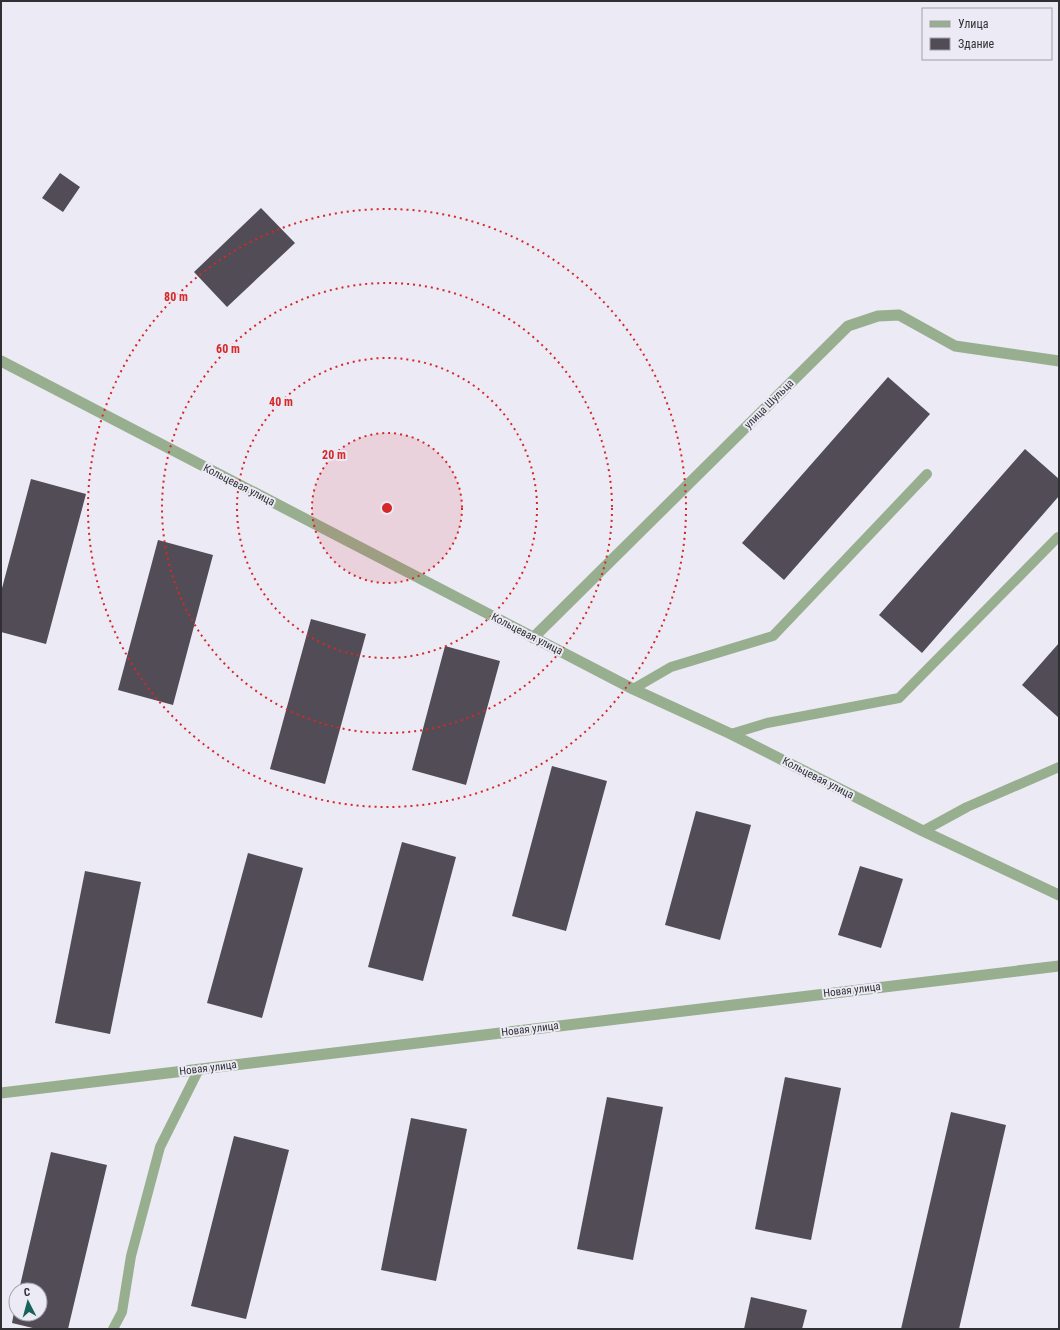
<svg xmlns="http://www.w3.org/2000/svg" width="1060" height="1330" font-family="'Roboto Condensed',sans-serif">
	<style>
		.building { fill: #514c55 }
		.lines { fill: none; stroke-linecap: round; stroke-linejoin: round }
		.service { stroke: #97af8f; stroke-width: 10 }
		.minor { stroke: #97af8f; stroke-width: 11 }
		.ring { fill: none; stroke: #d62828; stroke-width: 2; stroke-dasharray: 2 4 }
		.labels { text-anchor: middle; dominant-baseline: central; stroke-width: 4; stroke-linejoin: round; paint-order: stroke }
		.street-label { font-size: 11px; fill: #303034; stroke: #eceaf5 }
		.centre { fill: #d62828; stroke: #eceaf5; stroke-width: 2 }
		.ring-label { font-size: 12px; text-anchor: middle; font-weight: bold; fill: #d62828; stroke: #eceaf5; stroke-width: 4; stroke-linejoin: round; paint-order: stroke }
	</style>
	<rect width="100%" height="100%" fill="#eceaf5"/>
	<path class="building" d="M 60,173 L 80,187 L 63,212 L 42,198 Z
		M 261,208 L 295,243 L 227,307 L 194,272 Z
		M 888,377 L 930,414 L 784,580 L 742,543 Z
		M 1025,449 L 1059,479 L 1059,496 L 922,653 L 879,615 Z
		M 31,479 L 86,494 L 46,644 L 1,632 L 1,592 Z
		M 158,540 L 213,555 L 173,705 L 118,690 Z
		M 311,619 L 366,634 L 325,784 L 270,769 Z
		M 1059,643 L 1059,718 L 1022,685 Z
		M 445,646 L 500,661 L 466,785 L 412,770 Z
		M 552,766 L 607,781 L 566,931 L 512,916 Z
		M 696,811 L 751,825 L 720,940 L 665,925 Z
		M 402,842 L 456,857 L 423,981 L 368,967 Z
		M 248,853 L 303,868 L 262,1018 L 207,1003 Z
		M 860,866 L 903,879 L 881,948 L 838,935 Z
		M 85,871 L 141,882 L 110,1034 L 55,1023 Z
		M 785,1077 L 841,1088 L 811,1240 L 755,1229 Z
		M 607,1097 L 663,1107 L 633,1260 L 577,1249 Z
		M 951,1112 L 1006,1125 L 959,1329 L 901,1329 Z
		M 411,1118 L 467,1129 L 436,1281 L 381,1270 Z
		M 234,1136 L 289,1150 L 246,1319 L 191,1306 Z
		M 51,1152 L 107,1165 L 68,1329 L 37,1329 L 12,1323 L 15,1307 L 16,1314 L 40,1314 L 40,1290 L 19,1290 Z
		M 751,1297 L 807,1310 L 802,1329 L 744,1329 Z"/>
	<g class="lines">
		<path class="service" d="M 633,689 L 671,667 L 773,636 L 927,474
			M 731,734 L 767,723 L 899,698 L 1058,537
			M 923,831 L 967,807 L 1059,767
			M 113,1329 L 122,1312 L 131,1256 L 160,1147 L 199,1069"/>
		<path class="minor" d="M 1,361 L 633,689 L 731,734 L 923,831 L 1059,895
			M 533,638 L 848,326 L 878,316 L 899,315 L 955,346 L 1059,361
			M 1,1093 L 1059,966"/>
	</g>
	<circle cx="387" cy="508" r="75" fill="#d62828" fill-opacity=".12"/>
	<g class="ring">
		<circle cx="387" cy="508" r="75"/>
		<circle cx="387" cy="508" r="150"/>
		<circle cx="387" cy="508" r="225"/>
		<circle cx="387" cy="508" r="299"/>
	</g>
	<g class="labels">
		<g class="street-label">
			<text transform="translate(769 404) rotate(-45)">улица Шульца</text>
			<text transform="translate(239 485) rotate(27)">Кольцевая улица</text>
			<text transform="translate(527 634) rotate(27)">Кольцевая улица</text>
			<text transform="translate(818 778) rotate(27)">Кольцевая улица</text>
			<text transform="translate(852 990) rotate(-7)">Новая улица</text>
			<text transform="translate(530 1029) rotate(-7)">Новая улица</text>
			<text transform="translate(208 1068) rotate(-7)">Новая улица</text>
		</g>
	</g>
	<circle cx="387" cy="508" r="6" class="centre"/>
	<g class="ring-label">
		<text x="176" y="301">80 m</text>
		<text x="228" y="353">60 m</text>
		<text x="281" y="406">40 m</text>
		<text x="334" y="459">20 m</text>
	</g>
	<rect width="1060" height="1330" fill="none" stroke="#303034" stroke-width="4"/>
	<rect x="922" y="8" width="130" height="52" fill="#eceaf5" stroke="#a1a0a8"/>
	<rect x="930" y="21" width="20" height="6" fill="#97af8f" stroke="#a1a0a8"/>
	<text x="958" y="28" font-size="12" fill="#303034">Улица</text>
	<rect x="930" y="38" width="20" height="12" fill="#514c55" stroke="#a1a0a8"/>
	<text x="958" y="48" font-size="12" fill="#303034">Здание</text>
	<g transform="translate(28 1302) rotate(354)"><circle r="19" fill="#eceaf5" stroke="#a1a0a8"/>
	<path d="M0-3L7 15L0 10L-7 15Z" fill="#18635a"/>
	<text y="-6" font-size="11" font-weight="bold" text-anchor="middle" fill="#303034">С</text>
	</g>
</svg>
